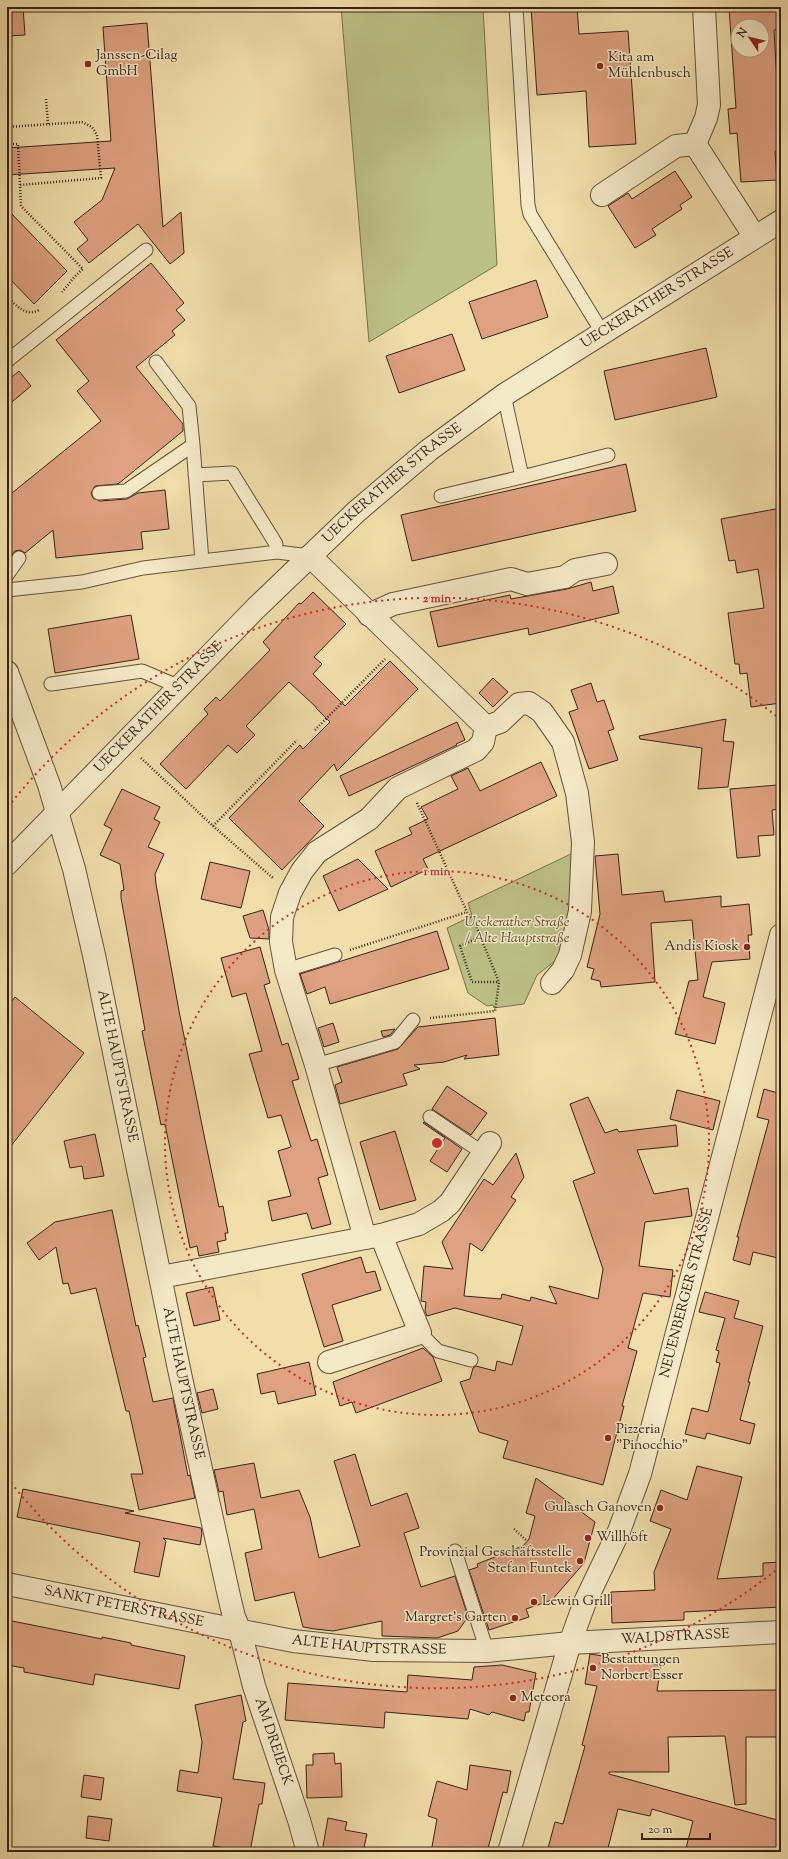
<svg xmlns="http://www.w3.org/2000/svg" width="788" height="1859" font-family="'Sorts Mill Goudy',serif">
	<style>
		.green { fill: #bcc187; stroke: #7a714f }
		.building { fill: #dea181; stroke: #392117; fill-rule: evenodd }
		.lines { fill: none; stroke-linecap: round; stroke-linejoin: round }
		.service-casing { stroke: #67503c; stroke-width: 15 }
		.minor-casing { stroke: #67503c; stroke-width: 24 }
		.tertiary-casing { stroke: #67503c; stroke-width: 24 }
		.path { stroke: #392117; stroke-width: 2.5; stroke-dasharray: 1 2; stroke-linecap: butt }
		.service { stroke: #f5eac8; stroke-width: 13 }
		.minor { stroke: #f5eac8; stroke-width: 22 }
		.tertiary { stroke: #f5eac8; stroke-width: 22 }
		.ring { fill: none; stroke: #d62828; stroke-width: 2; stroke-dasharray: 2 4 }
		.poi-dot { fill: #8f2418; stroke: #f5eac8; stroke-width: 1.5 }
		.labels { text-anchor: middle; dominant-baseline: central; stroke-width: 3; stroke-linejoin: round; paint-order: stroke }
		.poi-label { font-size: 14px; fill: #392117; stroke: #f5eac8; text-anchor: start }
		.street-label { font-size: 14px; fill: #392117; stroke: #f5eac8 }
		.park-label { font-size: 14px; font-style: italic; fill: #5a4933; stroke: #f5eac8 }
		.centre { fill: #d62828; stroke: #f5eac8; stroke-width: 2 }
		.ring-label { font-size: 12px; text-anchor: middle; font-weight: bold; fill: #d62828; stroke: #f5eac8; stroke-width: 3; stroke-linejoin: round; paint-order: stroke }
	</style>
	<rect width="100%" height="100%" fill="#f0deab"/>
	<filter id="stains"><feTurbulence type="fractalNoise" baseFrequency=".005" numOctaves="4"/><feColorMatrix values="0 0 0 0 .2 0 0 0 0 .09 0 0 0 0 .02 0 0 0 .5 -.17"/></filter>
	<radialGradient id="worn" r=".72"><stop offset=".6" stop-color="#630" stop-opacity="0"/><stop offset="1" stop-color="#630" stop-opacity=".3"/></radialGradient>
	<path class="green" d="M 341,7 L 483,7 L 497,265 L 369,342 Z
		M 573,853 L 571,910 L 560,957 L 537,975 L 524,1004 L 494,1008 L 493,1005 L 487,1006 L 468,993 L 447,928 L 472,916 L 468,903 Z"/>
	<path class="building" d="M 7,7 L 23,7 L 25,35 L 7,36 Z
		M 531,7 L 577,7 L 579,34 L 628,31 L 636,144 L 589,147 L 586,91 L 537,95 Z
		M 729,7 L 781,7 L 781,29 L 774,30 L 777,83 L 781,82 L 781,151 L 775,151 L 777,180 L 741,182 L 737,133 L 730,134 L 728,109 L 736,108 ZM 738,26 L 762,26 L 762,50 L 738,50 Z
		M 147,23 L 163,227 L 181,212 L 184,253 L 170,264 L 138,224 L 89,263 L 77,249 L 88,240 L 74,222 L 102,200 L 115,168 L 7,175 L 7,148 L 111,141 L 103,27 Z
		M 675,171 L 692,197 L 680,205 L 682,209 L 652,229 L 656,235 L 635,248 L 608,206 L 628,193 L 632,199 Z
		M 7,209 L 67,271 L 34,304 L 7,276 Z
		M 151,263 L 184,303 L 176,310 L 185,320 L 172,331 L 175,335 L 136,367 L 183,424 L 183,431 L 118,484 L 95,486 L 91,493 L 93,498 L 100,501 L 127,499 L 138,493 L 165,490 L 169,529 L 141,532 L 143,549 L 56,558 L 53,530 L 25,553 L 20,550 L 15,551 L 7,561 L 7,497 L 101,421 L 77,391 L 89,381 L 56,340 Z
		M 536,280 L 548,317 L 482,339 L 469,302 Z
		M 452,334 L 465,370 L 399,393 L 386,356 Z
		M 706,348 L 717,397 L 615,420 L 604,371 Z
		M 19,371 L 31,386 L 7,406 L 7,381 Z
		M 626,464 L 636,511 L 412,561 L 401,515 Z
		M 781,508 L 781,703 L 751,707 L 747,673 L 740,674 L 739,664 L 735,664 L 728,613 L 764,608 L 758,569 L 737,573 L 735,560 L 729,561 L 721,519 Z
		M 591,582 L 593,591 L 613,586 L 619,613 L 529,635 L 528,628 L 438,647 L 430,612 L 510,595 L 511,599 L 567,589 Z
		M 313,592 L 346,624 L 314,657 L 322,664 L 313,674 L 345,706 L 390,661 L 418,689 L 337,771 L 334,764 L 299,801 L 324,826 L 282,870 L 229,818 L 300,745 L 303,749 L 330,722 L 316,708 L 316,707 L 289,682 L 246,726 L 255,735 L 237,753 L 228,745 L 186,789 L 160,764 L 208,714 L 204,709 L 216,697 L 220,701 L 270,650 L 263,642 L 299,603 L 301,604 Z
		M 131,615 L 139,659 L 55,673 L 48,629 Z
		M 493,678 L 508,692 L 493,707 L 479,693 Z
		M 591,683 L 597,702 L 604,700 L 614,729 L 608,731 L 618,760 L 589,769 L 569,712 L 578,709 L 571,690 Z
		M 726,719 L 723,741 L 734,742 L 728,787 L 698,789 L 702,748 L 640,739 L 639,736 Z
		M 457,722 L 465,740 L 456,744 L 457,745 L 349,796 L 340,776 Z
		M 541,762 L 557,796 L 423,859 L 428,869 L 391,887 L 375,851 L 412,834 L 409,828 L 428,819 L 421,807 L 458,789 L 451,776 L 468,768 L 480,791 Z
		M 778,785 L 780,809 L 772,810 L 774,835 L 758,836 L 760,856 L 737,858 L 730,789 Z
		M 122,789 L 160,807 L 154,819 L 160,822 L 148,847 L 164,854 L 155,874 L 156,884 L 179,1011 L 205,1140 L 219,1207 L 223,1206 L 228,1233 L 225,1233 L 226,1240 L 217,1242 L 219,1252 L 199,1256 L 197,1246 L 190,1248 L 165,1124 L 161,1125 L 142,1031 L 145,1030 L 121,898 L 121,891 L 124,890 L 120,864 L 100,855 L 112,829 L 104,825 Z
		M 618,854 L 622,895 L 663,891 L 665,902 L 721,896 L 721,907 L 749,904 L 752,935 L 748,935 L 750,959 L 712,962 L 703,997 L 725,1003 L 715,1044 L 675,1034 L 689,981 L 698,980 L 692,920 L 651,923 L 655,982 L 601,987 L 600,981 L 591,979 L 594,969 L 587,967 L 600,914 L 595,856 Z
		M 358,859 L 388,889 L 339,911 L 323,876 Z
		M 210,862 L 250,871 L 241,908 L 201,899 Z
		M 263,910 L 269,930 L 269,939 L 250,938 L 243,916 Z
		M 437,931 L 449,969 L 330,1004 L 325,987 L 307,994 L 300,974 Z
		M 260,947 L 270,983 L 264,985 L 282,1045 L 288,1043 L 299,1079 L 292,1081 L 311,1141 L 317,1139 L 328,1175 L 318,1178 L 331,1224 L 312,1229 L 307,1213 L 272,1221 L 268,1201 L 291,1196 L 278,1151 L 291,1147 L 281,1115 L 268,1118 L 249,1054 L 262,1051 L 246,993 L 232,997 L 221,958 Z
		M 15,997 L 84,1053 L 7,1151 L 7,1007 Z
		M 495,1018 L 499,1055 L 464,1059 L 467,1055 L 444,1062 L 414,1065 L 420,1069 L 403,1074 L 407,1085 L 340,1104 L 335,1085 L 342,1082 L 337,1067 L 398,1049 L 418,1027 Z
		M 333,1023 L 339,1042 L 324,1047 L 318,1028 Z
		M 395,1029 L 390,1035 L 383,1037 L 381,1031 Z
		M 447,1086 L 487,1113 L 471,1135 L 432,1109 Z
		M 764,1089 L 781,1094 L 781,1247 L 778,1258 L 753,1252 L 750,1265 L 733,1260 L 739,1237 L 737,1237 L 769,1120 L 757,1117 Z
		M 677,1090 L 720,1101 L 713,1130 L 670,1119 Z
		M 588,1097 L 605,1133 L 617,1129 L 619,1132 L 676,1125 L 678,1146 L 637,1150 L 654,1194 L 688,1188 L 692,1216 L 645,1222 L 639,1266 L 673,1270 L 670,1297 L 643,1293 L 628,1348 L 637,1351 L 622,1406 L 624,1406 L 603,1485 L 503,1458 L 508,1441 L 479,1432 L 460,1382 L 470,1379 L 473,1368 L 476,1366 L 495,1371 L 497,1361 L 512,1365 L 523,1326 L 455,1308 L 427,1316 L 425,1311 L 426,1302 L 421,1301 L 424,1266 L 453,1269 L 442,1242 L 484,1179 L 493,1185 L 516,1153 L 524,1177 L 511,1197 L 516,1200 L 482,1251 L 470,1243 L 464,1296 L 501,1299 L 502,1294 L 530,1301 L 531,1297 L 557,1304 L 549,1286 L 598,1299 L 603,1269 L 573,1181 L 595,1173 L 570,1104 Z
		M 424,1122 L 462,1149 L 447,1172 L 430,1161 L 445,1138 L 423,1123 Z
		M 395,1131 L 416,1200 L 380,1210 L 360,1142 Z
		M 95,1134 L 104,1176 L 84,1179 L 82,1166 L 70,1168 L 64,1141 Z
		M 112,1210 L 136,1326 L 138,1325 L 146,1357 L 143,1358 L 153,1402 L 173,1398 L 188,1476 L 190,1475 L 195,1498 L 139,1510 L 131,1474 L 143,1474 L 129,1411 L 126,1411 L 96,1288 L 71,1294 L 68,1283 L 63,1284 L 56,1247 L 39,1260 L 27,1243 L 55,1222 Z
		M 361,1257 L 366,1273 L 375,1271 L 381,1290 L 332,1305 L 343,1341 L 324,1347 L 302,1274 Z
		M 213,1287 L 220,1320 L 194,1326 L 186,1293 Z
		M 705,1292 L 739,1301 L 734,1318 L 763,1326 L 748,1382 L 750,1382 L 740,1420 L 755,1424 L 750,1444 L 707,1433 L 705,1439 L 685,1434 L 692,1408 L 708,1412 L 720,1363 L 716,1362 L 719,1351 L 716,1350 L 725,1318 L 699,1312 Z
		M 423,1348 L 433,1357 L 442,1381 L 356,1413 L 352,1402 L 340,1406 L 333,1382 Z
		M 309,1362 L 316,1395 L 278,1404 L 275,1391 L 261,1394 L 257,1374 Z
		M 213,1389 L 218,1409 L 202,1413 L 197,1393 Z
		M 355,1454 L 371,1506 L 407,1493 L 419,1528 L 404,1533 L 421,1587 L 455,1576 L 468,1617 L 458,1631 L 437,1638 L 382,1636 L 382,1621 L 333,1631 L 315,1629 L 303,1627 L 294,1592 L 255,1601 L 245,1553 L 262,1549 L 254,1509 L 227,1515 L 223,1491 L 219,1492 L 214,1470 L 254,1463 L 261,1498 L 299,1490 L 310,1517 L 319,1558 L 360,1546 L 334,1461 Z
		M 697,1466 L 742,1477 L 717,1579 L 763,1576 L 763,1563 L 781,1562 L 781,1607 L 684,1612 L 684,1620 L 612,1623 L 611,1592 L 655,1590 L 654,1572 L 671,1529 L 650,1521 L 661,1490 L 687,1500 Z
		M 536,1478 L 595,1522 L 584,1563 L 552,1600 L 526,1609 L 529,1617 L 489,1630 L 469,1570 L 478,1567 L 477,1564 L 523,1546 L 529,1539 L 535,1516 L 526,1513 Z
		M 23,1489 L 134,1511 L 125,1513 L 201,1528 L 202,1533 L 200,1545 L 163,1538 L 166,1541 L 159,1577 L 134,1572 L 140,1542 L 17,1517 Z
		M 7,1620 L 102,1639 L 102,1637 L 131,1643 L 131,1645 L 185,1656 L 179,1689 L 95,1674 L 93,1685 L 24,1672 L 24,1668 L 7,1665 Z
		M 590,1654 L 661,1665 L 657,1691 L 781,1690 L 781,1737 L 746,1737 L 746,1804 L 735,1805 L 725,1736 L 668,1737 L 669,1772 L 609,1772 L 609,1774 L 781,1821 L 781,1852 L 685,1852 L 693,1821 L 652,1809 L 650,1816 L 618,1809 L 607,1852 L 547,1852 L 555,1822 L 563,1824 L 585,1746 L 582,1745 L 597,1686 L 585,1684 Z
		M 502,1665 L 536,1673 L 529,1712 L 526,1712 L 524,1721 L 492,1712 L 489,1715 L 470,1709 L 468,1719 L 385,1712 L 384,1728 L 285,1720 L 288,1683 L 407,1692 L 408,1675 L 472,1680 L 474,1667 Z
		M 241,1695 L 246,1721 L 243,1722 L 233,1779 L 265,1783 L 262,1804 L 259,1804 L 250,1852 L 213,1846 L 222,1798 L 177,1791 L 180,1770 L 198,1773 L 202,1742 L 195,1705 Z
		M 334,1753 L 335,1764 L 341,1763 L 342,1797 L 307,1798 L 306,1765 L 313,1765 L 313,1754 Z
		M 470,1765 L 511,1771 L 507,1793 L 503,1792 L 487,1852 L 431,1852 L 437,1819 L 428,1816 L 437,1781 L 467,1790 Z
		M 84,1775 L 104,1778 L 101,1800 L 81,1797 Z
		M 88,1816 L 112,1819 L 109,1841 L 86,1838 Z
		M 328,1818 L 347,1822 L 345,1830 L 367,1834 L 363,1852 L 322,1852 Z"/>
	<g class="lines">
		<g class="service-casing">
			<path id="service" d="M 516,7 L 528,205 L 530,214 L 602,332
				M 7,361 L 146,250
				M 156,362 L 189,406 L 193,445
				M 195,475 L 232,473 L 276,544
				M 522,477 L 608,455
				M 99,493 L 126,491 L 193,445 L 202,561
				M 441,496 L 522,477 L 504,395
				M 7,575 L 19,558
				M 7,590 L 82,582 L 143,568 L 277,552 L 310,556
				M 51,684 L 142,671 L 180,687
				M 286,970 L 335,955
				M 316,1065 L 395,1042 L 413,1020
				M 430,1117 L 483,1153
				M 420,1333 L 438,1351 L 471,1360
				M 455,1551 L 487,1651"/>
		</g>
		<g class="minor-casing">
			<g id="minor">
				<path d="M 695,144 L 706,118 L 709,105 L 704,7"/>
				<path d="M 695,144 L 755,237"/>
				<path d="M 602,195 L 676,146 L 695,144"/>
				<path d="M 310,556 L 486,727 L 500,722 L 519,704 L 529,703 L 542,712 L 563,742 L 577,793 L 583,842 L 580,911 L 570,955 L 563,970 L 552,983"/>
				<path d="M 369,615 L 393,604 L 511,579 L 527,584 L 565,577 L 575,570 L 606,564"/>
				<path id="s1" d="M 7,672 L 49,785 L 74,869 L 94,955 L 179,1369 L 229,1596 L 234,1617 L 240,1631 L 254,1686 L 299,1820 L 308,1852"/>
				<path d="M 365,1238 L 316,1065 L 286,970 L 281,942 L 282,917 L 290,893 L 302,871 L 317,852 L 369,819 L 398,788 L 476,750 L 483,742 L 486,727"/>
				<path d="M 161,1277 L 381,1235 L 419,1224 L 441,1211 L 450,1203 L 490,1143"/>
				<path d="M 329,1362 L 420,1333 L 381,1235"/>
				<path id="s2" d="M 7,1584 L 293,1641 L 374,1650 L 487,1651 L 570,1643 L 781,1632"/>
			</g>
		</g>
		<g class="tertiary-casing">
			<g id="tertiary">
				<path id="s3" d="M 7,864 L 256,608 L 356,512 L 429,450 L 504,395 L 781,221"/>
				<path id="s4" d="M 509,1852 L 570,1643 L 585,1602 L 619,1531 L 640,1474 L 781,935"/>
			</g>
		</g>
		<path class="path" d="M 46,99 L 48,124
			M 7,127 L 82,122 L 92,127 L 97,135 L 101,178 L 20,185
			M 7,144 L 18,144 L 21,206 L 83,269 C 74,276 69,284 62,292
			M 7,297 C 17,306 26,317 39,310
			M 315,730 L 385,659
			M 141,758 L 213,826 L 273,878
			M 417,803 L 467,912 L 474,921 L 499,982 L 495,1011 L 430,1018
			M 213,826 L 297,740
			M 480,937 L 460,946 L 472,982 L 499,982
			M 350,950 L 467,912
			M 514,1529 L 527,1541"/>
		<use href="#service" class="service"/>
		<use href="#minor" class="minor"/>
		<use href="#tertiary" class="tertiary"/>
	</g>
	<g class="ring">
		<circle cx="437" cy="1143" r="272"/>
		<path d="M780 1567A545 545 0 0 1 8 1479M8 807A545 545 0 0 1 780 719"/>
	</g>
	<g class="poi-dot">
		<circle cx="88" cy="64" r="4"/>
		<circle cx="600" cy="66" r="4"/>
		<circle cx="747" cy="947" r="4"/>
		<circle cx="608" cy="1438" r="4"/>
		<circle cx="660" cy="1508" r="4"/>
		<circle cx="588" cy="1538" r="4"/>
		<circle cx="580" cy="1561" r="4"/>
		<circle cx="534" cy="1602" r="4"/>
		<circle cx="515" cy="1618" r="4"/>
		<circle cx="593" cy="1668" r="4"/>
		<circle cx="513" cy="1698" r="4"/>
	</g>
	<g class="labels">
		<g class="poi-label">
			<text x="96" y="56">Janssen-Cilag<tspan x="96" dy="16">GmbH</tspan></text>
			<text x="608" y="58">Kita am<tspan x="608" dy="16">Mühlenbusch</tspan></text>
			<text x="739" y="947" text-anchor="end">Andis Kiosk</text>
			<text x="616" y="1430">Pizzeria<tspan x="616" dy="16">"Pinocchio"</tspan></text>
			<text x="652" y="1508" text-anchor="end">Gulasch Ganoven</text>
			<text x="596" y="1538">Willhöft</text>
			<text x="572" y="1553" text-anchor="end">Provinzial Geschäftsstelle<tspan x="572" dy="16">Stefan Funtek</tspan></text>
			<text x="542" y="1602">Lewin Grill</text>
			<text x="507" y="1618" text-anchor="end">Margret’s Garten</text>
			<text x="601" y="1660">Bestattungen<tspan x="601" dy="16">Norbert Esser</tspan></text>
			<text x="521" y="1698">Meteora</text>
		</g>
		<g class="street-label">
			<text stroke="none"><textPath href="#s3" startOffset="866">UECKERATHER STRASSE</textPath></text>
			<text stroke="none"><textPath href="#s3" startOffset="542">UECKERATHER STRASSE</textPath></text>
			<text stroke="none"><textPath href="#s3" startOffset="218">UECKERATHER STRASSE</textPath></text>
			<text stroke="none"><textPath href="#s1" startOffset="410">ALTE HAUPTSTRASSE</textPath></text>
			<text stroke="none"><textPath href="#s4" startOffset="588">NEUENBERGER STRASSE</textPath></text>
			<text stroke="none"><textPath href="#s1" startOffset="734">ALTE HAUPTSTRASSE</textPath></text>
			<text stroke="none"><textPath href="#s2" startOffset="119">SANKT PETERSTRASSE</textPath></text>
			<text stroke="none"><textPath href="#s2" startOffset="675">WALDSTRASSE</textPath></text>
			<text stroke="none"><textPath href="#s2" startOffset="368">ALTE HAUPTSTRASSE</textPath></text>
			<text stroke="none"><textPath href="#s1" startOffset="1104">AM DREIECK</textPath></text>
		</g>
		<g class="park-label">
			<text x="517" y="923">Ueckerather Straße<tspan x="517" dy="16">/ Alte Hauptstraße</tspan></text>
		</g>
	</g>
	<circle cx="437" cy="1143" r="6" class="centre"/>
	<g class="ring-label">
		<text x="437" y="602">2 min</text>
		<text x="437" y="875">1 min</text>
	</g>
	<rect width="788" height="1859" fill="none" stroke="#f0deab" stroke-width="24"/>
	<rect x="8" y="8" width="772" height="1843" fill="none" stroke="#392117" stroke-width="2"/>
	<rect x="12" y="12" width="764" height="1835" fill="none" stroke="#392117"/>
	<g transform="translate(750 38) rotate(305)"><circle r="19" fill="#f5eac8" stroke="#aa9a81"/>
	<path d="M0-3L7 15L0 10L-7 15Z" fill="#8f2418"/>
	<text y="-6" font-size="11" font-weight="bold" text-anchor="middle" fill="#392117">N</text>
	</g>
	<path d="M642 1833v6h68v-6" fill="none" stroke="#392117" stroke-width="2"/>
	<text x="648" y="1833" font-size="12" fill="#392117" stroke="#f5eac8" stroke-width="3" paint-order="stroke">20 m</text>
	<rect width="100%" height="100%" filter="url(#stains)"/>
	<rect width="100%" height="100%" fill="url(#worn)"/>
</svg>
